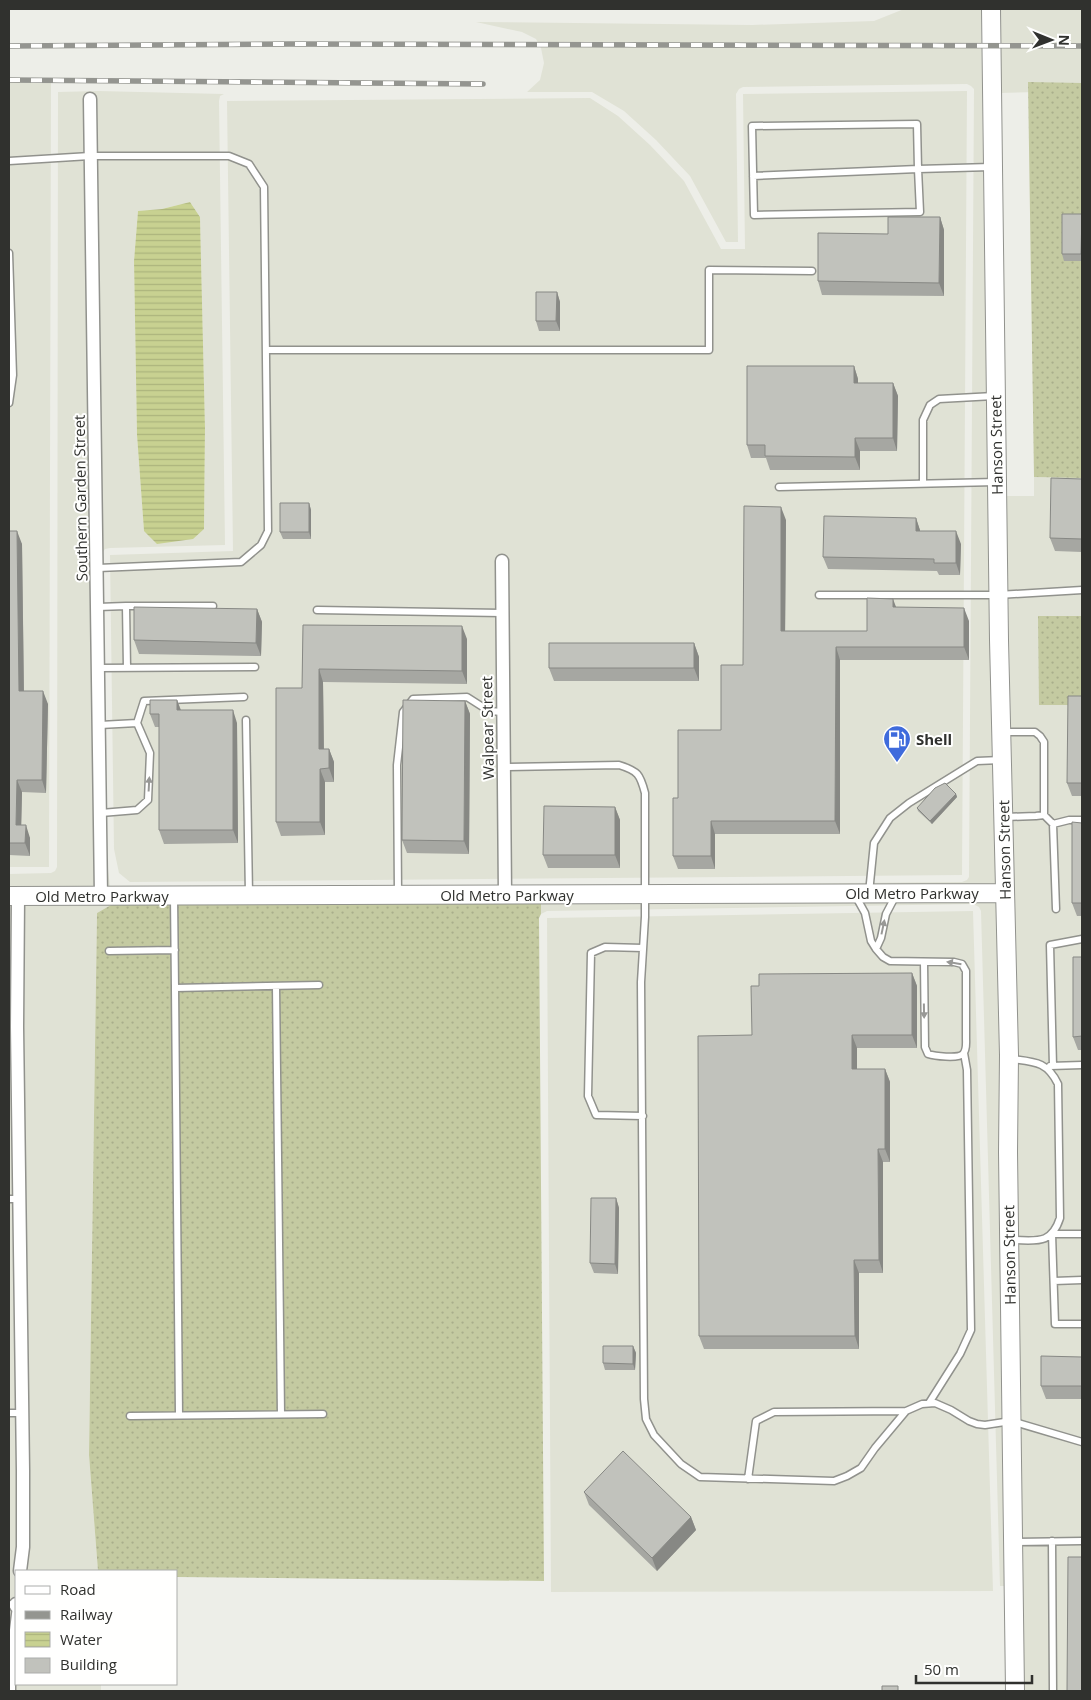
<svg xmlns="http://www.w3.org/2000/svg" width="1091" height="1700" font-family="'Open Sans',sans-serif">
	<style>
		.built { fill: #e0e2d5; fill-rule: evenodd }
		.grass { fill: url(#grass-dots) }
		.water { fill: url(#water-rules) }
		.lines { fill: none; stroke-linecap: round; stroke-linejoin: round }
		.lane-casing { stroke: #91928d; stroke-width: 9 }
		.street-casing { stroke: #91928d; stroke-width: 15 }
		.secondary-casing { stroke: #91928d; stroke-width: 20 }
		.lane { stroke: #fff; stroke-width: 6 }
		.street { stroke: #fff; stroke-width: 12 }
		.secondary { stroke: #fff; stroke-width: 18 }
		.rail-casing { stroke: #949590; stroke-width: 5.5 }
		.rail { stroke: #fffffe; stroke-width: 4; stroke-dasharray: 11; stroke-linecap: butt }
		.wall { fill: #a6a7a2 }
		.shaded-wall { fill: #878884 }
		.building { fill: #c1c2bc; stroke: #878884 }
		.oneway { fill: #989896 }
		.labels { text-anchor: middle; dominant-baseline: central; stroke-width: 4; stroke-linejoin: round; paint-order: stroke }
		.street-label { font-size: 15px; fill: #30312e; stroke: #fffffe }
		.poi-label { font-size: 15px; font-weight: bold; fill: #30312e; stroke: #fffffe; text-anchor: start }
	</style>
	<defs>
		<pattern id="grass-dots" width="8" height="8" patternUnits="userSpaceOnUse" patternTransform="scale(1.25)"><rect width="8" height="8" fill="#c4caa1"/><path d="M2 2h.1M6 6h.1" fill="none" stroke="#a9ae8b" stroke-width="1.8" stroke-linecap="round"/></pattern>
		<pattern id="water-rules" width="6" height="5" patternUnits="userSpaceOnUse" patternTransform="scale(1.25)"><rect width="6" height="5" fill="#c8d191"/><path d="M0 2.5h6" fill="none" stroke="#acb47d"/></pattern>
	</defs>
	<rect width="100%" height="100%" fill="#edeee8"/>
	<path class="built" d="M 904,9 L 981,9 L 990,640 L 996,885 L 387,887 L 962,882 L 967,880 L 969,877 L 974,89 L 971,86 L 967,84 L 743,87 L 739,89 L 736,94 L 738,242 L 726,242 L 690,176 L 656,140 L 624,111 L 592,92 L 527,92 L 540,80 L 544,63 L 541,48 L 536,39 L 522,32 L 476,22 L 752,25 L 874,21 Z
		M 1000,9 L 1082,9 L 1082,86 L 1080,91 L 1000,93 Z
		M 9,82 L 51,82 L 49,867 L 9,867 Z
		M 98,91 L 224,94 L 220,96 L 219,101 L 225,545 L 110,548 L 105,549 L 102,553 L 106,850 L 110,888 L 9,888 L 9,874 L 51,873 L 55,871 L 57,867 L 58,92 ZM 190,202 L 200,217 L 205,428 L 204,529 L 144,531 L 137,435 L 134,261 L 138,211 L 162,209 Z
		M 967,91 L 962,875 L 130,882 L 119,873 L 114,849 L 110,555 L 233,551 L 227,101 L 590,98 L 618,116 L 650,145 L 684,181 L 721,249 L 745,249 L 743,94 Z
		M 1034,477 L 1082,478 L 1082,1691 L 1024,1691 L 1017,1152 L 1018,1054 L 1006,496 L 1034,496 Z
		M 996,901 L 1000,1055 L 999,1152 L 1004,1586 L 1000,1586 L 981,911 L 979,907 L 973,904 L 547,911 L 541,914 L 541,903 Z
		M 111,905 L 97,913 L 89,1455 L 98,1571 L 16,1571 L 16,1684 L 101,1684 L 101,1691 L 9,1691 L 9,906 Z
		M 973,911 L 993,1591 L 551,1592 L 547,918 Z"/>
	<path class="grass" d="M 1028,82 L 1082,83 L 1082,478 L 1034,477 Z
		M 1038,616 L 1082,616 L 1082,705 L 1039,705 Z
		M 541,903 L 541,914 L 539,918 L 544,1581 L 176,1577 L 176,1571 L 98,1571 L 89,1455 L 97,913 L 111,905 Z"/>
	<path class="water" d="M 190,202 L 200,217 L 205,428 L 204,529 L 193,539 L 157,544 L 144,531 L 137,435 L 134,261 L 138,211 L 162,209 Z"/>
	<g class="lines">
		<g class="lane-casing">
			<path id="lane" d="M 9,161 L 90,156 L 229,156 L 249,164 L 264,187 L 268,531 L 261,545 L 241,562 L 98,568
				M 753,176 L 918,169 L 920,212 L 754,215 L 752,126 L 917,124 L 918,169 L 991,167
				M 9,253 L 13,375 L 9,403
				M 266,350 L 709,350 L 709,270 L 812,271
				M 923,483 L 923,420 L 930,405 L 939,399 L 994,396
				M 779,487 L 996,482
				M 819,595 L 998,595 L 1082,590
				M 126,606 L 213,606
				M 98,607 L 126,606 L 127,668
				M 317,610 L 502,613
				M 99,668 L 255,667
				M 246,720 L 249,894
				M 100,725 L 137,723 L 144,701 L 244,697
				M 1002,732 L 1035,732 L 1040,736 L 1044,742 L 1044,815 L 1053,824 L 1056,909
				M 503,767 L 619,765 C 638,771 640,774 645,793 L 645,917 L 641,982 L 644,1399 L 646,1419 L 654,1435 L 681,1464 L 700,1477 L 834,1481 L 847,1476 L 861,1468 L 875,1448 L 906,1411 L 922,1404 L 935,1403 L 951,1410 L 969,1421 L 977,1424 L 985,1425 L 1011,1421 L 1082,1442
				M 101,813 L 137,810 L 148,800 L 150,753 L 137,723
				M 1006,817 L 1036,816 L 1044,815
				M 1053,824 L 1069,820 L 1082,820
				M 869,893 L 874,843 L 890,818 L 909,803 L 977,761 L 1001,760
				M 398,894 L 397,765 L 403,712 L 413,699 L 467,697 L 489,711 L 503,712
				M 855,895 L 865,913 L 871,941 L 876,949 L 881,938 L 886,914 L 896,895
				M 174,897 L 175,988 L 319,985
				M 876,949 L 883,957 L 890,961 L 954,962 L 962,964 L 966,971 L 966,1038 C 966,1043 967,1050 963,1054 C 958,1059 934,1056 928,1054 L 925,1047 L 924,962
				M 109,951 L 175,950
				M 276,986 L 281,1414
				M 175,988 L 179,1415
				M 1011,1059 C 1034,1062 1047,1061 1058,1084 L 1060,1218 C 1051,1246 1035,1240 1011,1240
				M 1050,1066 L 1082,1065
				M 1053,1066 L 1050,945 L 1082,939
				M 643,1116 L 596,1115 L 588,1096 L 591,953 L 605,947 L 643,948
				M 9,1199 L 20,1199
				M 1082,1234 L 1052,1234 L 1055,1324 L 1082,1324
				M 1054,1281 L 1082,1280
				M 929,1403 L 960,1354 L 971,1330 L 967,1070 L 964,1053
				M 9,1413 L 23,1413
				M 130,1416 L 323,1414
				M 748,1479 L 756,1421 L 774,1412 L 906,1411
				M 1052,1541 L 1053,1691
				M 1014,1542 L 1082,1541
				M 9,1604 L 16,1606 L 12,1638 L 12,1691"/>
		</g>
		<g class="street-casing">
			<path id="street" d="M 90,99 L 101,896
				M 502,561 L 505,895
				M 18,897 L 17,1027 L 23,1470 L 23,1547 L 20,1571
				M 16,1606 L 16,1604"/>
		</g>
		<g class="secondary-casing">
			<path id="secondary" d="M 991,9 L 999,640 L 1009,1055 L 1008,1152 L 1015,1691
				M 9,896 L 1005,893"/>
		</g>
		<use href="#lane" class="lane"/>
		<use href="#street" class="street"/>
		<use href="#secondary" class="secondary"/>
		<g class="rail-casing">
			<path id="rail" d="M 9,46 L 289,44 L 1082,46
				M 9,80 L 483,84"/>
		</g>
		<use href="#rail" class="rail"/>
	</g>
	<path class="wall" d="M 1082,215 L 1082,261 L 1064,261 L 1062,254 Z
		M 940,217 L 944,230 L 944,296 L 822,295 L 818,281 L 888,234 Z
		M 557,292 L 560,302 L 560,331 L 539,331 L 536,321 Z
		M 854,366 L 858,379 L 858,383 L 893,383 L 898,396 L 897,451 L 860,451 L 860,470 L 770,470 L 766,458 L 751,458 L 747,445 Z
		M 1082,479 L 1082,552 L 1055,551 L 1050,538 Z
		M 309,503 L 311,510 L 311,539 L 283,539 L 280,532 Z
		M 916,518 L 920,531 L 961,544 L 960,575 L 939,575 L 937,571 L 828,569 L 823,557 Z
		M 786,520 L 785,631 L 867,631 L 896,607 L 969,621 L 969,660 L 840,660 L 840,834 L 715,834 L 715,869 L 678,869 L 673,856 L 678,798 L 721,730 L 743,665 Z
		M 9,531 L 22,544 L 24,691 L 48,704 L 46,793 L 22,792 L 21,825 L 30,838 L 30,856 L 9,855 Z
		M 257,609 L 262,622 L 261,656 L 139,654 L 134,640 Z
		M 303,625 L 467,639 L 467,684 L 323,682 L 324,749 L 329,749 L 334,762 L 334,782 L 325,782 L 325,835 L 281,836 L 276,822 L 302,688 Z
		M 694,643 L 699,657 L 699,681 L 554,681 L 549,668 Z
		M 1082,696 L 1082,796 L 1072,796 L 1067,783 Z
		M 177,700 L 181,710 L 237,723 L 238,843 L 164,844 L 159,830 L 159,727 L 155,727 L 150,714 Z
		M 465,701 L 470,714 L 469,854 L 407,853 L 402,840 Z
		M 956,794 L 957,797 L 932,824 L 918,811 L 917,808 Z
		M 615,807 L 620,820 L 620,868 L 548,868 L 543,855 Z
		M 1082,823 L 1082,916 L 1077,916 L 1072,903 Z
		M 1082,957 L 1082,1050 L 1078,1050 L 1073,1037 Z
		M 912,973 L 917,986 L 917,1048 L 857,1048 L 857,1069 L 885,1069 L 890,1082 L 890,1162 L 883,1162 L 883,1273 L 859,1273 L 859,1349 L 704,1349 L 699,1336 L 752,1035 L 759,986 Z
		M 616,1198 L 619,1208 L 618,1274 L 594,1273 L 590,1263 Z
		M 633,1346 L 636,1353 L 635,1370 L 605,1370 L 603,1363 Z
		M 1082,1357 L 1082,1399 L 1046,1399 L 1041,1386 Z
		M 584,1492 L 691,1517 L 696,1530 L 657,1571 L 589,1505 Z"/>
	<path class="shaded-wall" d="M 1082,214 L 1082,258 L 1081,254 Z
		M 940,217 L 944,230 L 944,296 L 939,283 Z
		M 557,292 L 560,302 L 560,331 L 556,321 Z
		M 854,366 L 858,379 L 858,396 L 854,383 Z
		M 893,383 L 898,396 L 897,451 L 893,438 Z
		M 855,438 L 860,451 L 860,470 L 855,457 Z
		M 309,503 L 311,510 L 311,539 L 309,532 Z
		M 781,507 L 786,520 L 785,644 L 781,631 Z
		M 916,518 L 920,530 L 920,543 L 916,531 Z
		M 17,531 L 22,544 L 24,703 L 19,691 Z
		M 956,531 L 961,544 L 960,575 L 956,563 Z
		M 893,599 L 898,612 L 893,607 Z
		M 964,608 L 969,621 L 969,660 L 964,647 Z
		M 257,609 L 262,622 L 261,656 L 256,643 Z
		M 462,626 L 467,639 L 467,684 L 462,671 Z
		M 694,643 L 699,657 L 699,681 L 694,668 Z
		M 836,647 L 840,660 L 840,834 L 835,821 Z
		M 319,669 L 323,682 L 324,762 L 319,749 Z
		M 43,691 L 48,704 L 46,793 L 42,780 Z
		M 177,700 L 182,714 L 177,710 Z
		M 465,701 L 470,714 L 469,854 L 464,841 Z
		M 233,710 L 237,723 L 238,843 L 233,830 Z
		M 329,749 L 334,762 L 334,782 L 329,768 Z
		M 320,769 L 325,782 L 325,835 L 320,822 Z
		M 17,780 L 22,792 L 21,837 L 16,825 Z
		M 956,794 L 957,797 L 932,824 L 930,821 Z
		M 615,807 L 620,820 L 620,868 L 615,855 Z
		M 711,821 L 715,834 L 715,869 L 711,856 Z
		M 26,825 L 30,838 L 30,856 L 25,843 Z
		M 912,973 L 917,986 L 917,1048 L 912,1035 Z
		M 852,1035 L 857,1048 L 857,1083 L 852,1069 Z
		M 885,1069 L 890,1082 L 890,1162 L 885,1149 Z
		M 878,1149 L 883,1162 L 883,1273 L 879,1260 Z
		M 616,1198 L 619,1208 L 618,1274 L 615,1264 Z
		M 854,1260 L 859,1273 L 859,1349 L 855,1336 Z
		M 633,1346 L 636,1353 L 635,1370 L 633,1364 Z
		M 691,1517 L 696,1530 L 657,1571 L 652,1558 Z"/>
	<path class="building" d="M 1062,214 L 1082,214 L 1081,254 L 1062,254 Z
		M 888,217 L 940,217 L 939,283 L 818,281 L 818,233 L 888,234 Z
		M 536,292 L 557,292 L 556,321 L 536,321 Z
		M 747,366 L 854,366 L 854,383 L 893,383 L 893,438 L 855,438 L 855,457 L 765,456 L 765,445 L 747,445 Z
		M 1051,478 L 1082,479 L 1082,539 L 1050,538 Z
		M 280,503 L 309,503 L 309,532 L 280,532 Z
		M 744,506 L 781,507 L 781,631 L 867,631 L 867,598 L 893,599 L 893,607 L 964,608 L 964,647 L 836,647 L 835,821 L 711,821 L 711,856 L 673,856 L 673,798 L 678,798 L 678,730 L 721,730 L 721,665 L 743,665 Z
		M 824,516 L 916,518 L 916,531 L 956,531 L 956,563 L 934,563 L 934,559 L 823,557 Z
		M 9,531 L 17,531 L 19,691 L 43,691 L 42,780 L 17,780 L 16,825 L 26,825 L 25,843 L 9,843 Z
		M 134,607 L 257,609 L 256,643 L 134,640 Z
		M 303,625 L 462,626 L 462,671 L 319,669 L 319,749 L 329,749 L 329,768 L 320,769 L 320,822 L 276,822 L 276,688 L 302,688 Z
		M 549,643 L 694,643 L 694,668 L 549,668 Z
		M 1068,696 L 1082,696 L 1082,783 L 1067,783 Z
		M 150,700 L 177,700 L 177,710 L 233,710 L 233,830 L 159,830 L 159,714 L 150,714 Z
		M 403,700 L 465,701 L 464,841 L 402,840 Z
		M 945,783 L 956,794 L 930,821 L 917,808 L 935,788 Z
		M 544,806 L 615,807 L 615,855 L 543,855 Z
		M 1072,822 L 1082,823 L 1082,903 L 1072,903 Z
		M 1073,957 L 1082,957 L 1082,1036 L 1073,1037 Z
		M 912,973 L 912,1035 L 852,1035 L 852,1069 L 885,1069 L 885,1149 L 878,1149 L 879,1260 L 854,1260 L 855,1336 L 699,1336 L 698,1036 L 752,1035 L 751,986 L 759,986 L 759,974 Z
		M 591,1198 L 616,1198 L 615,1264 L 590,1263 Z
		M 603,1346 L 633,1346 L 633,1364 L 603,1363 Z
		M 1041,1356 L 1082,1357 L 1082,1386 L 1041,1386 Z
		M 623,1451 L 691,1517 L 652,1558 L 584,1492 Z
		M 1068,1557 L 1082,1557 L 1082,1691 L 1067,1691 Z
		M 882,1686 L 898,1686 L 898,1691 L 882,1691 Z"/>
	<defs><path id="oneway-solid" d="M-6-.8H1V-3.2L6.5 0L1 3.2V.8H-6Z" transform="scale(1.25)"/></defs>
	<g class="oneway">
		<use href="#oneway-solid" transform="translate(149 784) rotate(-87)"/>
		<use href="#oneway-solid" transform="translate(883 927) rotate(-78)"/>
		<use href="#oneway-solid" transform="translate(954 963) rotate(-171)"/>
		<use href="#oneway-solid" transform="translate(924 1011) rotate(89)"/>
	</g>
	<defs>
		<g id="fuel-pin" transform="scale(1.4375)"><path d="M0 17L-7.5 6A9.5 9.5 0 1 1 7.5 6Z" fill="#3f6bdc" stroke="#fffffe"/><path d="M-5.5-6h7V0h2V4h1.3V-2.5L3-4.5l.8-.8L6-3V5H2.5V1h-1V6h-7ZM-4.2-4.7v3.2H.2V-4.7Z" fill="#fff"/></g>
	</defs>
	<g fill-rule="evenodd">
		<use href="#fuel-pin" x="897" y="739"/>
	</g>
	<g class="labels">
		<g class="street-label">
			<text transform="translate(996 445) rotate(-91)">Hanson Street</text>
			<text transform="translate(80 498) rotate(-91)">Southern Garden Street</text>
			<text transform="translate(487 728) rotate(-91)">Walpear Street</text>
			<text transform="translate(1004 850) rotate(-91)">Hanson Street</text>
			<text x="912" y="893">Old Metro Parkway</text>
			<text x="507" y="895">Old Metro Parkway</text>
			<text x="102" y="896">Old Metro Parkway</text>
			<text transform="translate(1009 1255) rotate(-91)">Hanson Street</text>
		</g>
		<g class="poi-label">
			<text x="916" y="739">Shell</text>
		</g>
	</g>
	<rect width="1091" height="1700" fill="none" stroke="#30312e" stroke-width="20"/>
	<rect x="15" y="1570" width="162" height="115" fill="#fffffe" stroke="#acadab"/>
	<rect x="25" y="1586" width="25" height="8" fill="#ffffff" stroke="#acadab"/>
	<text x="60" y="1595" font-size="15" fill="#30312e">Road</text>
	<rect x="25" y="1611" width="25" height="8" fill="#949590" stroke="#acadab"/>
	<text x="60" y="1620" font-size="15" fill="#30312e">Railway</text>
	<rect x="25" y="1632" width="25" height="15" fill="url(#water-rules)" stroke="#acadab"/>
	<text x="60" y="1645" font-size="15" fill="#30312e">Water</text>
	<rect x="25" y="1658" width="25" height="15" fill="#c1c2bc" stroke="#acadab"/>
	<text x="60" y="1670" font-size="15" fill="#30312e">Building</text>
	<g transform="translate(1051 40) rotate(91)" stroke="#fffffe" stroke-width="4" paint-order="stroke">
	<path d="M0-4L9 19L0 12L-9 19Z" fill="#30312e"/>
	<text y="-8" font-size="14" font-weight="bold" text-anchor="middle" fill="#30312e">N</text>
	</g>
	<path d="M916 1675v8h116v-8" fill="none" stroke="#30312e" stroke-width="2.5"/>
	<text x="924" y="1675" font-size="15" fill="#30312e" stroke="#fffffe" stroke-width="4" paint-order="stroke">50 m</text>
</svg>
